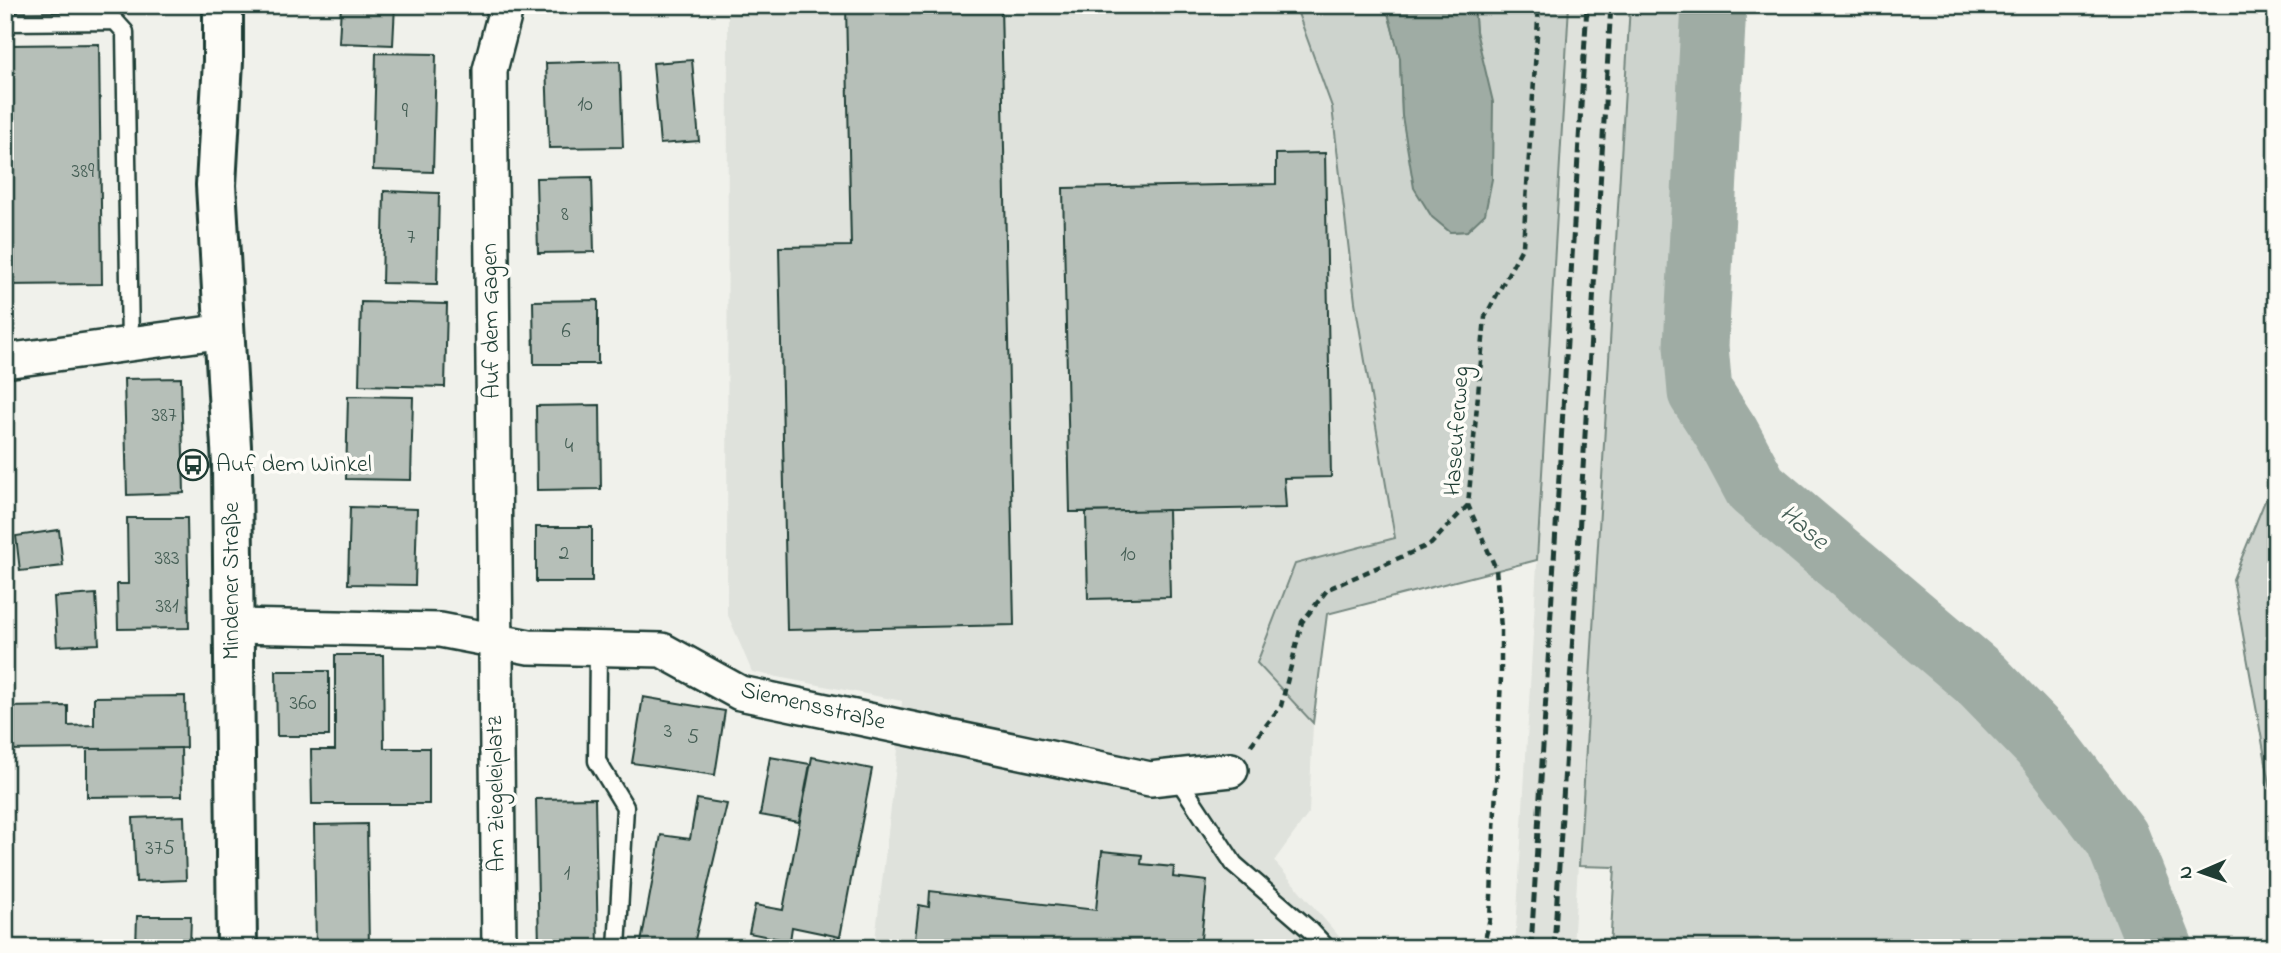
<svg xmlns="http://www.w3.org/2000/svg" width="2281" height="953" font-family="'Indie Flower',sans-serif">
	<style>
		.built { fill: #dfe2dc }
		.green { fill: #cdd3cd; stroke: #768880; stroke-width: 2 }
		.water { fill: #9faca4; stroke: #6c8077; stroke-width: 2 }
		.lines { fill: none; stroke-linecap: round; stroke-linejoin: round }
		.river { stroke: #9faca4; stroke-width: 65 }
		.building { fill: #b6bfb8; stroke: #1f3d34; stroke-width: 2 }
		.lane-casing { stroke: #1f3d34; stroke-width: 21 }
		.street-casing { stroke: #1f3d34; stroke-width: 38 }
		.secondary-casing { stroke: #1f3d34; stroke-width: 44 }
		.path { stroke: #1f3d34; stroke-width: 4.5; stroke-dasharray: 7 5; stroke-linecap: butt }
		.lane { stroke: #fdfcf7; stroke-width: 16 }
		.street { stroke: #fdfcf7; stroke-width: 33 }
		.secondary { stroke: #fdfcf7; stroke-width: 38 }
		.rail { stroke: #1f3d34; stroke-width: 5; stroke-dasharray: 10 5; stroke-linecap: butt }
		.labels { text-anchor: middle; dominant-baseline: central; stroke-width: 7; stroke-linejoin: round; paint-order: stroke }
		.number-label { font-size: 21px; fill: #455e55 }
		.street-label { font-size: 24px; fill: #1f3d34; stroke: #fdfcf7 }
		.poi-label { font-size: 24px; fill: #1f3d34; stroke: #fdfcf7; text-anchor: start }
		.water-label { font-size: 26px; font-style: italic; fill: #455e56; stroke: #fdfcf7 }
	</style>
	<rect width="100%" height="100%" fill="#f0f1eb"/>
	<filter id="ink" filterUnits="userSpaceOnUse"><feTurbulence type="fractalNoise" baseFrequency=".0143" numOctaves="2"/><feDisplacementMap in="SourceGraphic" scale="14" xChannelSelector="R" yChannelSelector="G"/><feConvolveMatrix kernelMatrix="1 2 1 2 8 2 1 2 1" color-interpolation-filters="sRGB"/></filter>
	<g filter="url(#ink)">
		<path class="built" d="M 728,5 L 1295,5 L 1332,107 L 1355,302 L 1395,539 L 1295,564 L 1257,663 L 1313,723 L 1309,813 L 1274,861 L 1349,948 L 874,948 L 898,750 L 902,701 L 752,672 L 727,613 Z
			M 1569,5 L 1630,5 L 1573,948 L 1515,948 Z"/>
		<path class="green" d="M 1295,5 L 1386,5 L 1400,58 L 1402,116 L 1432,216 L 1450,232 L 1467,231 L 1476,31 L 1474,5 L 1569,5 L 1537,560 L 1327,614 L 1313,723 L 1257,663 L 1295,564 L 1395,538 L 1355,302 L 1332,107 Z
			M 1630,5 L 1714,5 L 1696,346 L 1700,392 L 1727,434 L 1756,488 L 1981,679 L 2048,748 L 2107,826 L 2149,916 L 2161,948 L 1610,948 L 1615,867 L 1579,866 Z
			M 2276,474 L 2276,818 L 2233,579 Z"/>
		<path class="water" d="M 1386,5 L 1474,5 L 1476,31 L 1493,102 L 1492,179 L 1485,214 L 1467,231 L 1450,232 L 1432,217 L 1414,188 L 1402,116 L 1400,58 Z"/>
		<g class="lines">
			<path class="river" d="M 1714,5 L 1696,346 L 1700,392 L 1727,434 L 1756,488 L 1981,679 L 2048,748 L 2117,838 L 2161,948"/>
		</g>
		<path class="building" d="M 341,5 L 395,5 L 393,45 L 339,43 Z
			M 846,5 L 1001,5 L 1014,625 L 787,630 L 779,247 L 851,246 Z
			M 99,44 L 102,284 L 5,285 L 5,45 Z
			M 376,53 L 436,54 L 433,172 L 373,170 Z
			M 692,60 L 699,141 L 660,144 L 653,63 Z
			M 620,61 L 623,147 L 549,148 L 546,63 Z
			M 1325,153 L 1331,477 L 1284,478 L 1286,508 L 1070,512 L 1063,188 L 1276,184 L 1276,154 Z
			M 592,177 L 594,252 L 538,253 L 536,178 Z
			M 384,191 L 439,193 L 437,284 L 382,283 Z
			M 598,300 L 598,364 L 534,364 L 533,301 Z
			M 361,302 L 447,304 L 445,387 L 359,385 Z
			M 181,378 L 184,493 L 127,495 L 124,379 Z
			M 348,396 L 413,397 L 411,480 L 346,479 Z
			M 600,405 L 601,489 L 537,490 L 536,406 Z
			M 350,507 L 417,509 L 415,585 L 348,584 Z
			M 1168,510 L 1170,597 L 1088,599 L 1086,512 Z
			M 127,518 L 187,518 L 189,628 L 118,629 L 117,584 L 128,584 Z
			M 536,527 L 592,527 L 592,582 L 536,582 Z
			M 59,530 L 63,566 L 20,571 L 16,536 Z
			M 96,594 L 99,644 L 57,646 L 54,597 Z
			M 335,655 L 383,655 L 384,748 L 429,748 L 429,804 L 312,804 L 311,750 L 335,750 Z
			M 276,671 L 329,671 L 329,736 L 277,736 Z
			M 185,696 L 186,748 L 5,750 L 5,707 L 68,706 L 68,726 L 94,725 L 94,697 Z
			M 643,697 L 725,711 L 715,775 L 632,763 Z
			M 181,748 L 182,796 L 87,797 L 87,749 Z
			M 770,757 L 810,764 L 799,822 L 760,815 Z
			M 812,757 L 872,769 L 840,937 L 792,927 L 790,941 L 749,933 L 755,905 L 783,910 Z
			M 595,798 L 598,948 L 539,948 L 536,799 Z
			M 697,799 L 727,804 L 693,948 L 640,948 L 661,835 L 690,839 Z
			M 184,816 L 186,880 L 136,882 L 133,818 Z
			M 367,824 L 369,948 L 316,948 L 314,825 Z
			M 1102,851 L 1142,855 L 1141,864 L 1174,867 L 1173,877 L 1207,881 L 1200,948 L 914,948 L 919,905 L 929,907 L 930,891 L 1096,910 Z
			M 137,916 L 191,916 L 190,948 L 136,948 Z"/>
		<g class="lines">
			<g class="lane-casing">
				<path id="lane" d="M 5,22 L 115,21 L 125,32 L 130,344
					M 598,648 L 597,761 L 625,807 L 617,948
					M 1176,776 L 1234,864 L 1310,930 L 1327,948"/>
			</g>
			<g class="street-casing">
				<path id="street" d="M 5,361 L 225,331
					M 232,626 L 440,630 L 529,647 L 662,650 L 740,693 L 1150,779 L 1231,770
					M 499,948 L 490,70 L 507,5"/>
			</g>
			<g class="secondary-casing">
				<path id="secondary" d="M 223,5 L 223,61 L 216,185 L 232,464 L 237,948"/>
			</g>
			<path class="path" d="M 1251,745 L 1281,706 L 1302,622 L 1328,589 L 1431,544 L 1468,505
				M 1483,948 L 1490,919 L 1501,677 L 1501,628 L 1496,569 L 1468,505 L 1485,317 L 1523,246 L 1539,5"/>
			<use href="#lane" class="lane"/>
			<use href="#street" class="street"/>
			<use href="#secondary" class="secondary"/>
			<path class="rail" d="M 1531,948 L 1587,5
				M 1554,948 L 1611,5"/>
		</g>
	</g>
	<defs>
		<g id="bus-ring" transform="scale(1.575)"><circle r="9.5" fill="#fdfcf7" stroke="#1f3d34" stroke-width="1.5"/><path d="M-5-6H5V4H4V6H2V4H-2V6H-4V4H-5ZM-3.5-4V0h7V-4ZM-3.5 1.2v1.5H-2V1.2ZM2 1.2v1.5H3.5V1.2Z" fill="#1f3d34"/></g>
	</defs>
	<g fill-rule="evenodd">
		<use href="#bus-ring" x="193" y="465"/>
	</g>
	<g class="labels">
		<g class="number-label">
			<text x="585" y="105">10</text>
			<text x="405" y="112">9</text>
			<text x="83" y="172">389</text>
			<text x="565" y="215">8</text>
			<text x="411" y="238">7</text>
			<text x="566" y="332">6</text>
			<text x="164" y="416">387</text>
			<text x="569" y="447">4</text>
			<text x="564" y="554">2</text>
			<text x="1128" y="555">10</text>
			<text x="167" y="559">383</text>
			<text x="167" y="607">381</text>
			<text x="303" y="704">360</text>
			<text x="668" y="732">3</text>
			<text x="693" y="738">5</text>
			<text x="160" y="849">375</text>
			<text x="567" y="874">1</text>
		</g>
		<g class="street-label">
			<text transform="translate(492 321) rotate(-91)">Auf dem Gagen</text>
			<text transform="translate(1458 431) rotate(-86)">Haseuferweg</text>
			<text transform="translate(232 581) rotate(-90)">Mindener Straße</text>
			<text transform="translate(813 707) rotate(13)">Siemensstraße</text>
			<text transform="translate(497 794) rotate(-91)">Am Ziegeleiplatz</text>
		</g>
		<g class="poi-label">
			<text x="216" y="465">Auf dem Winkel</text>
		</g>
		<g class="water-label">
			<text transform="translate(1803 528) rotate(40)">Hase</text>
		</g>
	</g>
	<rect width="2281" height="953" fill="none" stroke="#fdfcf7" stroke-width="28"/>
	<rect x="14" y="14" width="2253" height="925" fill="none" stroke="#1f3d34" stroke-width="2.5" filter="url(#ink)"/>
	<g transform="translate(2201 872) rotate(268)" stroke="#fdfcf7" stroke-width="5" paint-order="stroke">
	<path d="M0-5L12 26L0 18L-12 26Z" fill="#1f3d34"/>
	<text y="-10" font-size="19" font-weight="bold" text-anchor="middle" fill="#1f3d34">N</text>
	</g>
</svg>
